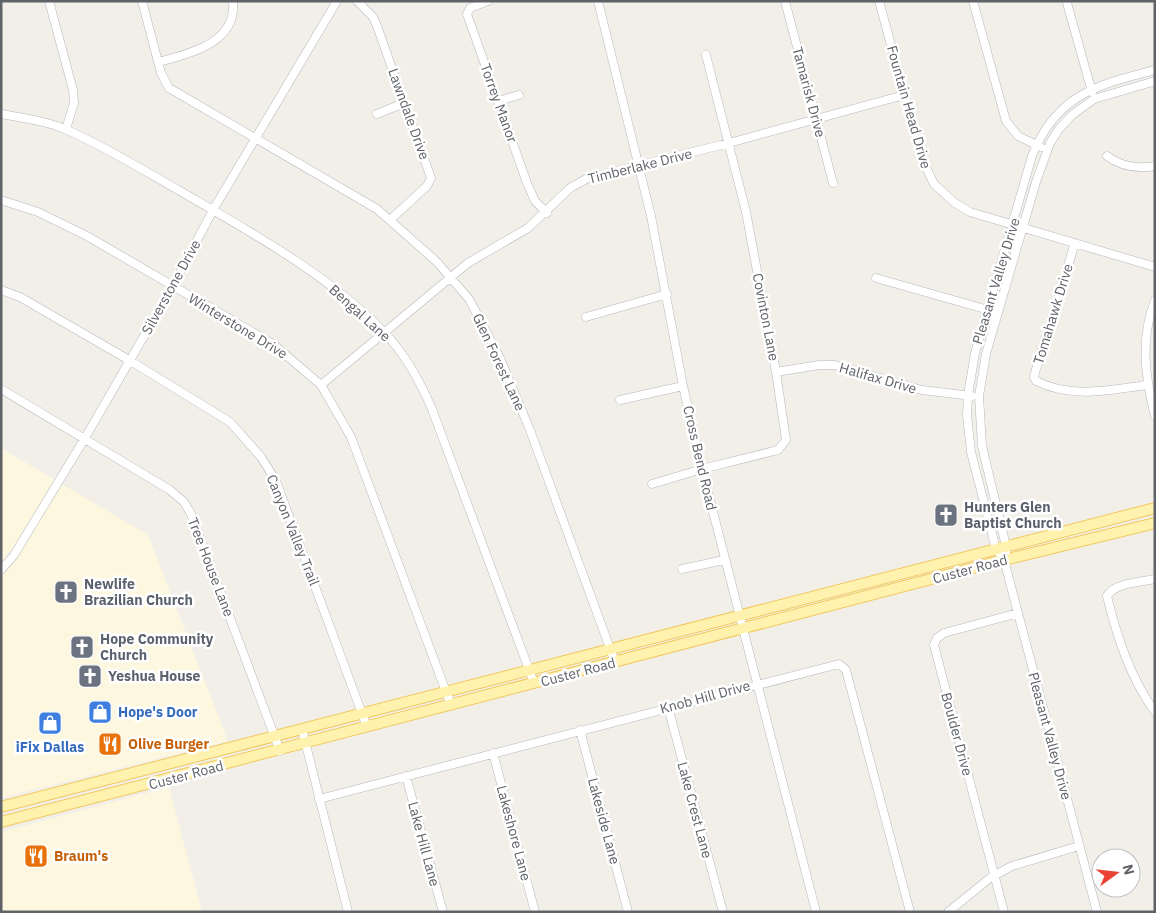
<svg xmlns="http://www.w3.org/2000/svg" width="1156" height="913" font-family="'IBM Plex Sans',sans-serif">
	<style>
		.commercial { fill: #fef7e0 }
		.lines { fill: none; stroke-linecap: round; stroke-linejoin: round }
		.minor-casing { stroke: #b5b8bc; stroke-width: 9 }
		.major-casing { stroke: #f2c960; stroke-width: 12 }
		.minor { stroke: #fff; stroke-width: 8 }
		.major { stroke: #fff2af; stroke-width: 10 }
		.labels { text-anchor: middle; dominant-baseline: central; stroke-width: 5; stroke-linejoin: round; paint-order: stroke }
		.street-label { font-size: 14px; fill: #5f6368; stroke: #fff }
		.worship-label { font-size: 14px; font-weight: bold; fill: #5b616d; stroke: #fff; text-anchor: start }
		.shop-label { font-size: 14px; font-weight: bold; fill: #366cbe; stroke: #fff; text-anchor: start }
		.food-label { font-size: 14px; font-weight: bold; fill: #c56008; stroke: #fff; text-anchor: start }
	</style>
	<rect width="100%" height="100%" fill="#f1efe8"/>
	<path class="commercial" d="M 1,448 L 148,535 L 228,741 L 1,798 Z
		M 169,787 L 202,912 L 1,912 L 1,832 Z"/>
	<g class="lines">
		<g class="minor-casing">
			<path id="minor" d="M 49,1 L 73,90 L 74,103 L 66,129
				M 142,1 L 161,73 L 169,88 L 377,209 L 436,261 L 469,299 L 499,356 L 530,430 L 615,662
				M 357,1 L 373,17 L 377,26 L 431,178 L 427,186 L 391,219
				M 488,1 L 470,8 L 467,14 L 527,183 L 535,201 L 547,213
				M 598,1 L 651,216 L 683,386 L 702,469 L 816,912
				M 785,1 L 833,183
				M 879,1 L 922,159 L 934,184 L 955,203 L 970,212 L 1155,267
				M 973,1 L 1006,121 L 1018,136 L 1041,147
				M 1067,3 L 1092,92
				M 159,62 C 189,53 237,44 233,1
				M 498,101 L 519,95
				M 1,114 C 23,118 47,121 67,130 C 106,147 143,170 180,191 C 249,231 329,275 384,332 C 406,355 420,381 432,409 L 534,683
				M 377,114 L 404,103
				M 1107,156 C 1122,167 1137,169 1155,166
				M 1,200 L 38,212 L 87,236 L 273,344 L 321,385 L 351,437 L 451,705
				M 1075,243 L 1036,369 L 1034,377 L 1036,381 C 1072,399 1110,390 1147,385
				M 876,278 L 992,311
				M 1,290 L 20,297 L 129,360 L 230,422 L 261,457 L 276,481 L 367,727
				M 1155,300 C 1140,339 1145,377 1155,416
				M 586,317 L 667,294
				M 776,372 L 819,365 L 835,365 L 922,390 L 972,396
				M 321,385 L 468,263 L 528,228 L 570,188 L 588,178 L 729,143 L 904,95
				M 1,389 L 170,490 L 184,502 L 191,514 L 280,751
				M 620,400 L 683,386
				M 652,484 L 702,469 L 778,450 L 786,440 L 776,372 L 746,212 L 706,55
				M 1006,551 L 1006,546 L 982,446 L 979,396 L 986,354 L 1036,182 L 1050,143 L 1059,129 L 1072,115 L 1094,99 L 1155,81
				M 682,569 L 724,560
				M 1,570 L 14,555 L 85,438 L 173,286 L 213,210 L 337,1
				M 1155,579 C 1141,582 1114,583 1107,596 C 1117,637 1130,677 1155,712
				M 668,707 L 723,912
				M 302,729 L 348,912
				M 580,730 L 628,912
				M 493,753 L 535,912
				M 406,776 L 443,912
				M 319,799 L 839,664 L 846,670 L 910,912
				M 948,912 L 990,878 L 1012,866 L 1079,846
				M 1004,912 L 934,645 L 937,638 L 944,633 L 1018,613
				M 1097,912 L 1004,560 L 996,549 L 971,452 L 967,415 L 968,395 L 975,353 L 1032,156 C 1056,95 1096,85 1155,70"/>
		</g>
		<g class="major-casing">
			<path id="major" d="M 1,807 L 1155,508
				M 1,822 L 1004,560 L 1155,523"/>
		</g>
		<use href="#minor" class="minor"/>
		<use href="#major" class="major"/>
	</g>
	<defs>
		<g id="church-square" transform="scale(1.25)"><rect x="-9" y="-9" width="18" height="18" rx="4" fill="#6b7280" stroke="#fff"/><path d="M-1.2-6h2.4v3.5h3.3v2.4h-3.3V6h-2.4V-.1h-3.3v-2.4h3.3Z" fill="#fff"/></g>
		<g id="shop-square" transform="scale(1.25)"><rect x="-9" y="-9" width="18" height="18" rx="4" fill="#3f7fe0" stroke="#fff"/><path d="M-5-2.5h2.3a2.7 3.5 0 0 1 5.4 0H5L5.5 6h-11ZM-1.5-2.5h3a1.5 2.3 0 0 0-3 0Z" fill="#fff"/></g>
		<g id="restaurant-square" transform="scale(1.25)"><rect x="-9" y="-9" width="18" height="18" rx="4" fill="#e8710a" stroke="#fff"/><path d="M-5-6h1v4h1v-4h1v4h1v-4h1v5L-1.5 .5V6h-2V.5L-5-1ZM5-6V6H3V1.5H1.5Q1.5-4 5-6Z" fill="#fff"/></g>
	</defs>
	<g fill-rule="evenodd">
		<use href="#church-square" x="946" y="515"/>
		<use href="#church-square" x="66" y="592"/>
		<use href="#church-square" x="82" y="647"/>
		<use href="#church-square" x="90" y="676"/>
		<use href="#shop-square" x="100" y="712"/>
		<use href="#shop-square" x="50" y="723"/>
		<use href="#restaurant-square" x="110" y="744"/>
		<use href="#restaurant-square" x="36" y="856"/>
	</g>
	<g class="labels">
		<g class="street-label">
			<text transform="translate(809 92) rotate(75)">Tamarisk Drive</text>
			<text transform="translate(499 103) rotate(70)">Torrey Manor</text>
			<text transform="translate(909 107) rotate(74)">Fountain Head Drive</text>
			<text transform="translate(409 114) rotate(70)">Lawndale Drive</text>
			<text transform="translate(640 166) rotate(-14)">Timberlake Drive</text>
			<text transform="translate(996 281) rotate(-73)">Pleasant Valley Drive</text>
			<text transform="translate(171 287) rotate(-61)">Silverstone Drive</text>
			<text transform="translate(360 313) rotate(42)">Bengal Lane</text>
			<text transform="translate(1053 314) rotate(-73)">Tomahawk Drive</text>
			<text transform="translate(766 317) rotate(79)">Covinton Lane</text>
			<text transform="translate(238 326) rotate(31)">Winterstone Drive</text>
			<text transform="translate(499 362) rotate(65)">Glen Forest Lane</text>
			<text transform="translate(878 378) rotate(16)">Halifax Drive</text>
			<text transform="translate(700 458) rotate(77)">Cross Bend Road</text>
			<text transform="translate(293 530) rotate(68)">Canyon Valley Trail</text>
			<text transform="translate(211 567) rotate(69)">Tree House Lane</text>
			<text transform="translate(970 569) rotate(-15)">Custer Road</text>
			<text transform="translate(578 672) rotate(-15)">Custer Road</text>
			<text transform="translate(705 697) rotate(-15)">Knob Hill Drive</text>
			<text transform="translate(957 734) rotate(75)">Boulder Drive</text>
			<text transform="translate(1050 736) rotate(75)">Pleasant Valley Drive</text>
			<text transform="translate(186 775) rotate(-15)">Custer Road</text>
			<text transform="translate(695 810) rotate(75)">Lake Crest Lane</text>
			<text transform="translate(604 821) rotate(75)">Lakeside Lane</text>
			<text transform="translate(514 833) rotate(75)">Lakeshore Lane</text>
			<text transform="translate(424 844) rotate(75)">Lake Hill Lane</text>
		</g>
		<g class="worship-label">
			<text x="964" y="507">Hunters Glen<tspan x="964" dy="16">Baptist Church</tspan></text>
			<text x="84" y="584">Newlife<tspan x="84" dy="16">Brazilian Church</tspan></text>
			<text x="100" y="639">Hope Community<tspan x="100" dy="16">Church</tspan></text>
			<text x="108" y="676">Yeshua House</text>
		</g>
		<g class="shop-label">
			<text x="118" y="712">Hope's Door</text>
			<text x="50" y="747" text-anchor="middle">iFix Dallas</text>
		</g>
		<g class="food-label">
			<text x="128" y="744">Olive Burger</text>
			<text x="54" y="856">Braum's</text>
		</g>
	</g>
	<rect width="1156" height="913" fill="none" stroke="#5f6368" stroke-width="5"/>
	<g transform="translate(1116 873) rotate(75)"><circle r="24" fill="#ffffff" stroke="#bfc1c3"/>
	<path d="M0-4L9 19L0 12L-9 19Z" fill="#ea4335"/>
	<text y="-8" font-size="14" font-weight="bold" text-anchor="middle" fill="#5f6368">N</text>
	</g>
</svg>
